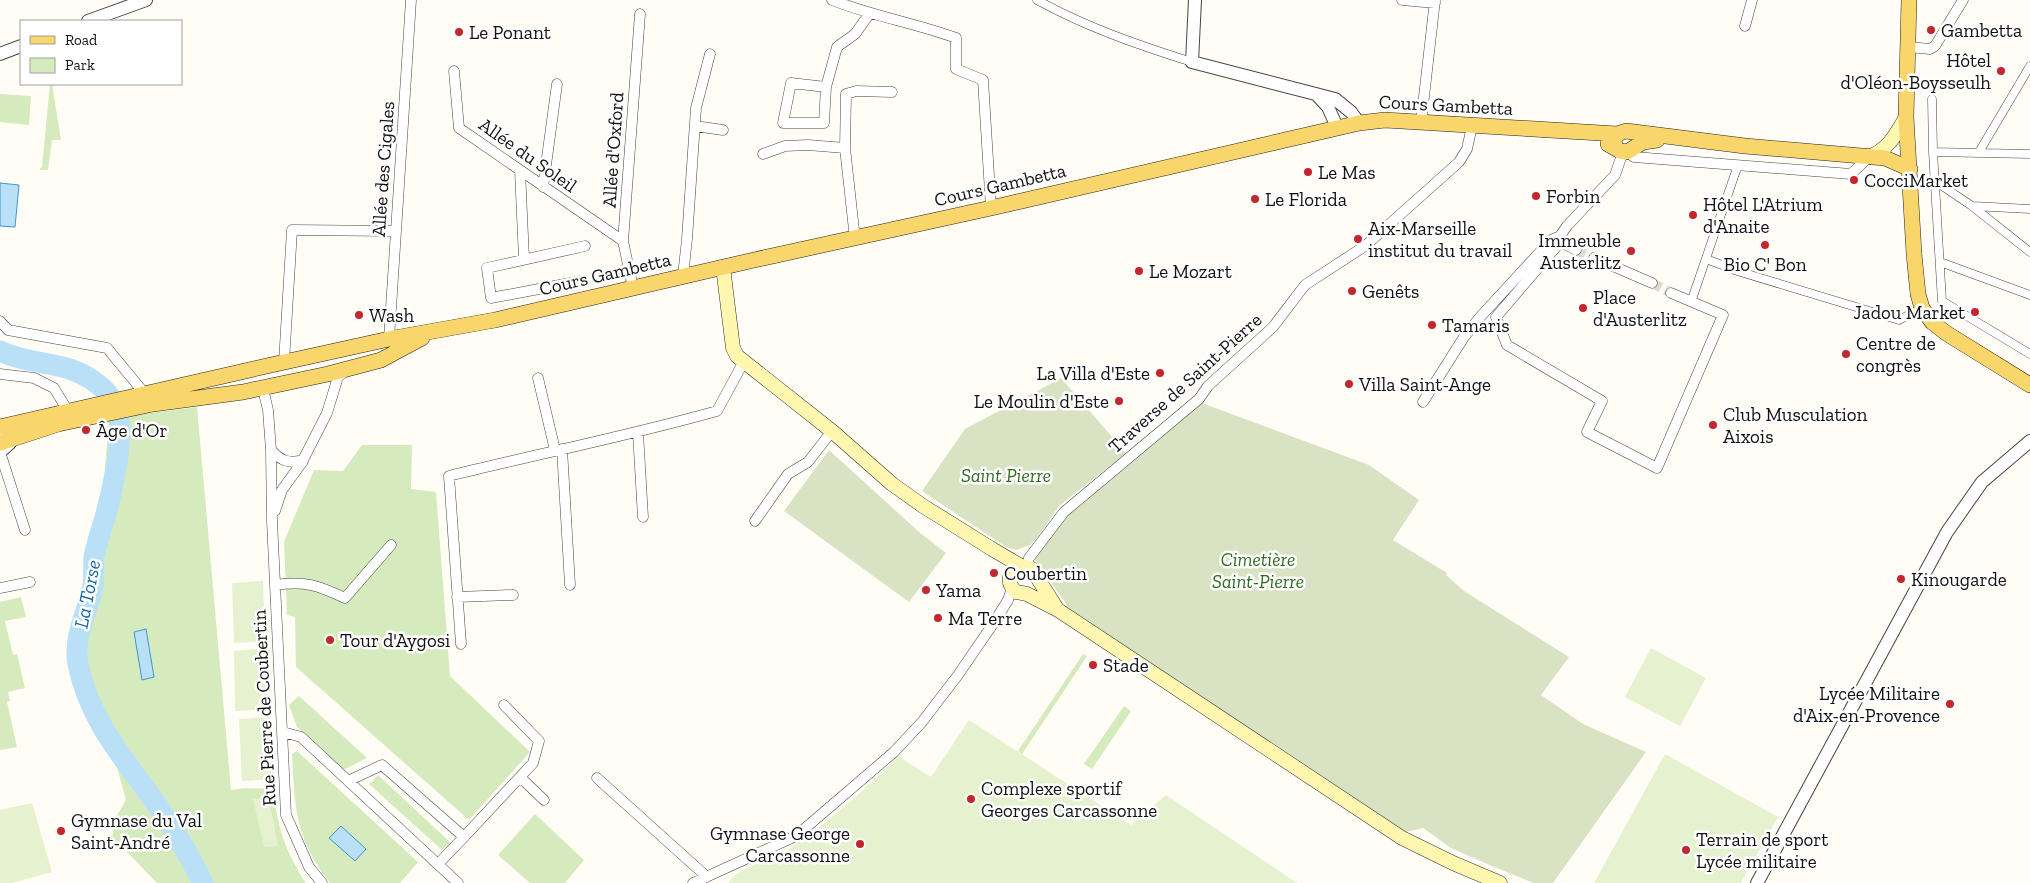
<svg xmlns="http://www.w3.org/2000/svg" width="2030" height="883" font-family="'Zilla Slab',serif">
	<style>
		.green { fill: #d5ebbd }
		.cemetery { fill: #d9e3c4 }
		.pitch { fill: #e6f2cf }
		.water { fill: #b9e0f7; stroke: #3f96cf }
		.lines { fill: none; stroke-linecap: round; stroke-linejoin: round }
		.river { stroke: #b9e0f7; stroke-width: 21 }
		.minor-tunnel { stroke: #dbdad3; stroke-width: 10; stroke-dasharray: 10 5; stroke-linecap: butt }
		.pedestrian-casing { stroke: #444; stroke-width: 9 }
		.minor-casing { stroke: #444; stroke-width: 11 }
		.tertiary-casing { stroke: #444; stroke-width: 14 }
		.secondary-casing { stroke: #333; stroke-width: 15 }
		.primary-casing { stroke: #222; stroke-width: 16 }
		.pedestrian { stroke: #fff; stroke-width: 8 }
		.minor { stroke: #fff; stroke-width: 10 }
		.tertiary { stroke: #fff; stroke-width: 12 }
		.secondary { stroke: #fff6b0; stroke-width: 14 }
		.primary { stroke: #f9d66b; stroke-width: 15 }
		.poi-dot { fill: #c4262e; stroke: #fff; stroke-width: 2 }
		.labels { text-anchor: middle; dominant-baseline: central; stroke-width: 5; stroke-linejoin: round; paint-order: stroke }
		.poi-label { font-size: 19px; fill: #111; stroke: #fff; text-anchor: start }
		.street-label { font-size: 19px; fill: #111; stroke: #fff }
		.park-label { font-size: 19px; font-style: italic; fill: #2f6b1f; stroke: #fff }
		.water-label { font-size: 20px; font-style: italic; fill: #1768a6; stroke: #fff }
	</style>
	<rect width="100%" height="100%" fill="#fffdf5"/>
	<path class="green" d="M 50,84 L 52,84 L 61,140 L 52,140 L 48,170 L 40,170 L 40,168 L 42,167 Z
		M 0,94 L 31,96 L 29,125 L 0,122 Z
		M 197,407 L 231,790 L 245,788 L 274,789 C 276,825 286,853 306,883 L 157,883 L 127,852 L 112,840 L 115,819 L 126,800 L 109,738 L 90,698 L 72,655 L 81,618 L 95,594 L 109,418 Z
		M 362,445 L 412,445 L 411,489 L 436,492 L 450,676 L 530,752 L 469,820 L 296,667 L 295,617 L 287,615 L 284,542 L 314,470 L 343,471 Z
		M 21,597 L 26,617 L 5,621 L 13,655 L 17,654 L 25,688 L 8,692 L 10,701 L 7,702 L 17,747 L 0,750 L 0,602 Z
		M 1083,654 L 1087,656 L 1022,754 L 1018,751 Z
		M 299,696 L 367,758 L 343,770 L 297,727 L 289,705 Z
		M 1124,706 L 1131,711 L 1092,769 L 1084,764 Z
		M 295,752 L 298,752 L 418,862 L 400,883 L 330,883 C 295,838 295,809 292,754 Z
		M 378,775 L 451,843 L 442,850 L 369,784 Z
		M 535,814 L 584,860 L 565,883 L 530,883 L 498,855 Z"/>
	<path class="cemetery" d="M 1061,378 L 1126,453 L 1059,506 L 1037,538 L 1030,545 L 1016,550 L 1006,547 L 922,491 L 965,429 Z
		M 1199,402 L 1369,465 L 1419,500 L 1393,540 L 1447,573 L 1446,575 L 1464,591 L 1569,657 L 1541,695 L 1583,724 L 1646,752 L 1553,883 L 1533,883 L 1485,863 L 1451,848 L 1423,828 L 1406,832 L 1069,608 L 1034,558 L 1060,519 Z
		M 829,450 L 919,532 L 946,553 L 909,602 L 784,511 Z"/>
	<path class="pitch" d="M 263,581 L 265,641 L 234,643 L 232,583 Z
		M 265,648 L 267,709 L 235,711 L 234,651 Z
		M 1651,648 L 1706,678 L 1680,726 L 1625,697 Z
		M 270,717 L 274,779 L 242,781 L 239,719 Z
		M 969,720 L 1131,825 L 1166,795 L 1297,883 L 728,883 C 743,864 768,863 787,850 C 825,826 867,788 898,756 L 931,777 Z
		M 1665,754 L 1778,817 L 1741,883 L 1594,883 Z
		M 269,798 L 278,846 L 264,847 L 253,799 Z
		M 32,803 L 52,872 L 12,883 L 0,883 L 0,810 Z"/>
	<path class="water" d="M 0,183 L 19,185 L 15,227 L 0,226 Z
		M 146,629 L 154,677 L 142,680 L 134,632 Z
		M 341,826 L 366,849 L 355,861 L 329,838 Z"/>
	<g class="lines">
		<path class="river" d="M 0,351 C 36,368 65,358 99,385 C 109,393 118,407 119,420 C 122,448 112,493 104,521 C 101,532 96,545 94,557 C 93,569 95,579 92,591 C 86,614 73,640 78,664 C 90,723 126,760 159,808 C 176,832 190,857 203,883"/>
		<path class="minor-tunnel" d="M 1576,250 L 1594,258
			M 1652,283 L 1671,293"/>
		<g class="pedestrian-casing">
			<path id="pedestrian" d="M 1037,0 C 1086,27 1138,45 1192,62
				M 1932,99 L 1933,152 L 1942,301 L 2030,354
				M 1933,152 L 2030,154
				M 1979,152 L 2030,66
				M 1935,181 L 1972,206 L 2030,252
				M 1972,206 L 2030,209
				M 1706,259 L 1722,265
				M 1940,262 L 2030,295
				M 1734,270 L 1899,320 L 1922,308
				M 1691,302 L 1738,165"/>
		</g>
		<g class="minor-casing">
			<path id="minor" d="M 832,0 C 872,16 915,23 956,38 L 956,69 L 983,80 L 991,208
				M 1402,0 L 1435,3
				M 1745,26 L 1752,0
				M 1908,47 L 1930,49 L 1935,46 L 1963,0
				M 454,71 L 459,128 L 623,241
				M 791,83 L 826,87 L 824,123 L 783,123 Z
				M 826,87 L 837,47 L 855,34 L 870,13
				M 1421,123 L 1435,0
				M 695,126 L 723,130
				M 1627,152 L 1634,157 L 1851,174 L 1869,157
				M 763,154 L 785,146 L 808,145 L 845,148
				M 520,170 L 524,259
				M 543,187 L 557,84
				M 1560,236 L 1567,226 L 1615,175 L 1623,152
				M 1560,236 L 1563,243 L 1576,250
				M 855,239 L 845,148 L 846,94 L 856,91 L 892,92
				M 1562,240 L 1496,317 L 1507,345 L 1602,401 L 1587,432 L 1657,468 L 1723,315 L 1671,293
				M 1594,258 L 1652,283
				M 683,276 L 687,239 L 696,108 L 710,54
				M 581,281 L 491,298 L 487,268 L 585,246
				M 633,288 L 623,241 L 640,14
				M 0,321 L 8,330 L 107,348 L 145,394
				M 389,339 L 411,0
				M 284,362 L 292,230 L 396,231
				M 0,374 L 34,378 L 54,388 L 68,411
				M 538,378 L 555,450
				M 263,389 L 268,410 L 271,450 C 281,461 289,464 303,460 L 327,413 L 338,377 L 347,370
				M 1423,402 L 1464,337 L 1481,316 L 1551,240 L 1560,236
				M 638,433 L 643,517
				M 562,449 L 570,585
				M 271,450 L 272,521 L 286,815 L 309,867 L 322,883
				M 0,452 L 25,530
				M 275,511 L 282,490 L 303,461
				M 755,521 L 788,474 L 808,462 L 832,431
				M 1027,566 L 1029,558 L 1064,512 L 1199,399 L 1208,386 L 1273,327 L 1305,285 L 1365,246 L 1459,162 L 1467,149 L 1472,126
				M 275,585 C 306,581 317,585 345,598 L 391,545
				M 0,588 L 30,582
				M 457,597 L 513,595
				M 461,644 L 449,476 C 538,454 628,436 717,411 L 743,363
				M 283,732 L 301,737 L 458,883
				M 520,777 L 544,800
				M 597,778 L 707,877
				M 348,781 L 382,765 L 464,837 L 438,864
				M 464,837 L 533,763 L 539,741 L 504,705
				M 693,883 L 796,836 L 894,752 L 922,722 L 958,675 L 995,621 L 1008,600 L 1012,588"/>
		</g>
		<g class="tertiary-casing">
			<path id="tertiary" d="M 1195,0 L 1192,62 L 1335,99 L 1351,112 L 1359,123
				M 88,21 L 146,0
				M 0,54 L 21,46
				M 1316,94 L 1328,107 L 1337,127
				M 0,434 L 10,440 L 10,443 L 0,452
				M 1757,883 L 1947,532 L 1982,482 L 2030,441"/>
		</g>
		<g class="secondary-casing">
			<path id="secondary" d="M 1869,157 C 1889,149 1896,134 1906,117
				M 723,267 L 733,348 L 737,356 L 833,432 L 892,484 L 923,506 L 992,549 L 1021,566 L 1032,569 L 1057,609
				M 1021,566 C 1008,570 1006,583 1016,592 L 1027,594 L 1058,610 L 1402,838 L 1453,863 L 1500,883"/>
		</g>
		<g class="primary-casing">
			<path id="primary" d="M 1909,0 L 1906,117 L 1914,254 L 1918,294 L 1922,308 L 1932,322 L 1946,333 L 2030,385
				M 1608,144 L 1620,151 L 1627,152 L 1643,142 L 1657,140
				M 1615,147 L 1614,140 L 1617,134 L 1626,131 L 1745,146 L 1885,158 L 1910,169
				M 0,427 L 271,365 L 389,339 L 495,320 L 754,260 L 991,208 L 1359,123 L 1385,120 L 1617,134
				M 0,443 L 58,424 L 153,404 L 243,392 L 328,374 L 381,360 L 422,338"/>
		</g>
		<use href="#pedestrian" class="pedestrian"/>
		<use href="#minor" class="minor"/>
		<use href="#tertiary" class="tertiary"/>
		<use href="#secondary" class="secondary"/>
		<use href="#primary" class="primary"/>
	</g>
	<g class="poi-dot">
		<circle cx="1931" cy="30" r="5"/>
		<circle cx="459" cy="32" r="5"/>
		<circle cx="2001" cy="71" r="5"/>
		<circle cx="1308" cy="172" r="5"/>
		<circle cx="1854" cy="180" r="5"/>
		<circle cx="1536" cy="196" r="5"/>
		<circle cx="1255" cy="199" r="5"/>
		<circle cx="1693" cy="215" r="5"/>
		<circle cx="1358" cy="239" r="5"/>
		<circle cx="1765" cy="245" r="5"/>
		<circle cx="1631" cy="251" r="5"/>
		<circle cx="1139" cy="271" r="5"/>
		<circle cx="1352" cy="291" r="5"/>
		<circle cx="1583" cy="308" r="5"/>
		<circle cx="1975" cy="312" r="5"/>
		<circle cx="359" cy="315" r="5"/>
		<circle cx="1432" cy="325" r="5"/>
		<circle cx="1846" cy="354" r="5"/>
		<circle cx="1160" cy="373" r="5"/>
		<circle cx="1349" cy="384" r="5"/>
		<circle cx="1119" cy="401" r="5"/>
		<circle cx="1713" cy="425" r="5"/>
		<circle cx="86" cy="430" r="5"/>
		<circle cx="994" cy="573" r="5"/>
		<circle cx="1901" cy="579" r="5"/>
		<circle cx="926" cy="590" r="5"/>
		<circle cx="938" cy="618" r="5"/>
		<circle cx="330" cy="640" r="5"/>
		<circle cx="1093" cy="665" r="5"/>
		<circle cx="1950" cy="704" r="5"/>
		<circle cx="971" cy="799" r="5"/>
		<circle cx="61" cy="831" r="5"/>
		<circle cx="860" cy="844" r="5"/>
		<circle cx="1686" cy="850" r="5"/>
	</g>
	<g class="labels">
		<g class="poi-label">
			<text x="1941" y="30">Gambetta</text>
			<text x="469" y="32">Le Ponant</text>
			<text x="1991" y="60" text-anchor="end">Hôtel<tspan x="1991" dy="22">d'Oléon-Boysseulh</tspan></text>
			<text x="1318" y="172">Le Mas</text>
			<text x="1864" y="180">CocciMarket</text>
			<text x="1546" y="196">Forbin</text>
			<text x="1265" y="199">Le Florida</text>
			<text x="1703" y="204">Hôtel L'Atrium<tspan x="1703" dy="22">d'Anaite</tspan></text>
			<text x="1368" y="228">Aix-Marseille<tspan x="1368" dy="22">institut du travail</tspan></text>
			<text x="1621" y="240" text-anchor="end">Immeuble<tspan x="1621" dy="22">Austerlitz</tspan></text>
			<text x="1765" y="264" text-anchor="middle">Bio C' Bon</text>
			<text x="1149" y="271">Le Mozart</text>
			<text x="1362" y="291">Genêts</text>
			<text x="1593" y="297">Place<tspan x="1593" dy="22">d'Austerlitz</tspan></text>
			<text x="1965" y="312" text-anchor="end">Jadou Market</text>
			<text x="369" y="315">Wash</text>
			<text x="1442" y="325">Tamaris</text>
			<text x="1856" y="343">Centre de<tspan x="1856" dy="22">congrès</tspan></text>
			<text x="1150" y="373" text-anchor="end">La Villa d'Este</text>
			<text x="1359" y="384">Villa Saint-Ange</text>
			<text x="1109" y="401" text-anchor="end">Le Moulin d'Este</text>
			<text x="1723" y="414">Club Musculation<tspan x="1723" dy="22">Aixois</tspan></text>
			<text x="96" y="430">Âge d'Or</text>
			<text x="1004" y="573">Coubertin</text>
			<text x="1911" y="579">Kinougarde</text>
			<text x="936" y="590">Yama</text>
			<text x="948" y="618">Ma Terre</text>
			<text x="340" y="640">Tour d'Aygosi</text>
			<text x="1103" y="665">Stade</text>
			<text x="1940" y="693" text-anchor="end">Lycée Militaire<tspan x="1940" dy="22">d'Aix-en-Provence</tspan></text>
			<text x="981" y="788">Complexe sportif<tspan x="981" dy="22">Georges Carcassonne</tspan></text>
			<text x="71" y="820">Gymnase du Val<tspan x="71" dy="22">Saint-André</tspan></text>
			<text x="850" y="833" text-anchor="end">Gymnase George<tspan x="850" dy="22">Carcassonne</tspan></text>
			<text x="1696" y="839">Terrain de sport<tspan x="1696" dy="22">Lycée militaire</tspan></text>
		</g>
		<g class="street-label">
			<text transform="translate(1446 105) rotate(3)">Cours Gambetta</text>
			<text transform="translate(613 150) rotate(-86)">Allée d'Oxford</text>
			<text transform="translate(528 155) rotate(35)">Allée du Soleil</text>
			<text transform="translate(383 169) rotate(-86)">Allée des Cigales</text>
			<text transform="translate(1000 185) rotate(-13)">Cours Gambetta</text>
			<text transform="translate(605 274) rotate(-13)">Cours Gambetta</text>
			<text transform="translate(1185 383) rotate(-42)">Traverse de Saint-Pierre</text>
			<text transform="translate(264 708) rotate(-93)">Rue Pierre de Coubertin</text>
		</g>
		<g class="park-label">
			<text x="1006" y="475">Saint Pierre</text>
			<text x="1258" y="559">Cimetière<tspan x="1258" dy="22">Saint-Pierre</tspan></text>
		</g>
		<g class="water-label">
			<text transform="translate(87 594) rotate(-79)">La Torse</text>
		</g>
	</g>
	<rect x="20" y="20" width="162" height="65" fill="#ffffff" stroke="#a0a0a0"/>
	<rect x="30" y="36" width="25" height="8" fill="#f9d66b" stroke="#a0a0a0"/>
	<text x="65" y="45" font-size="15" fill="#111111">Road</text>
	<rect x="30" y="58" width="25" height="15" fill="#d5ebbd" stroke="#a0a0a0"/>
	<text x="65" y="70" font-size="15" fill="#111111">Park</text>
</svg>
